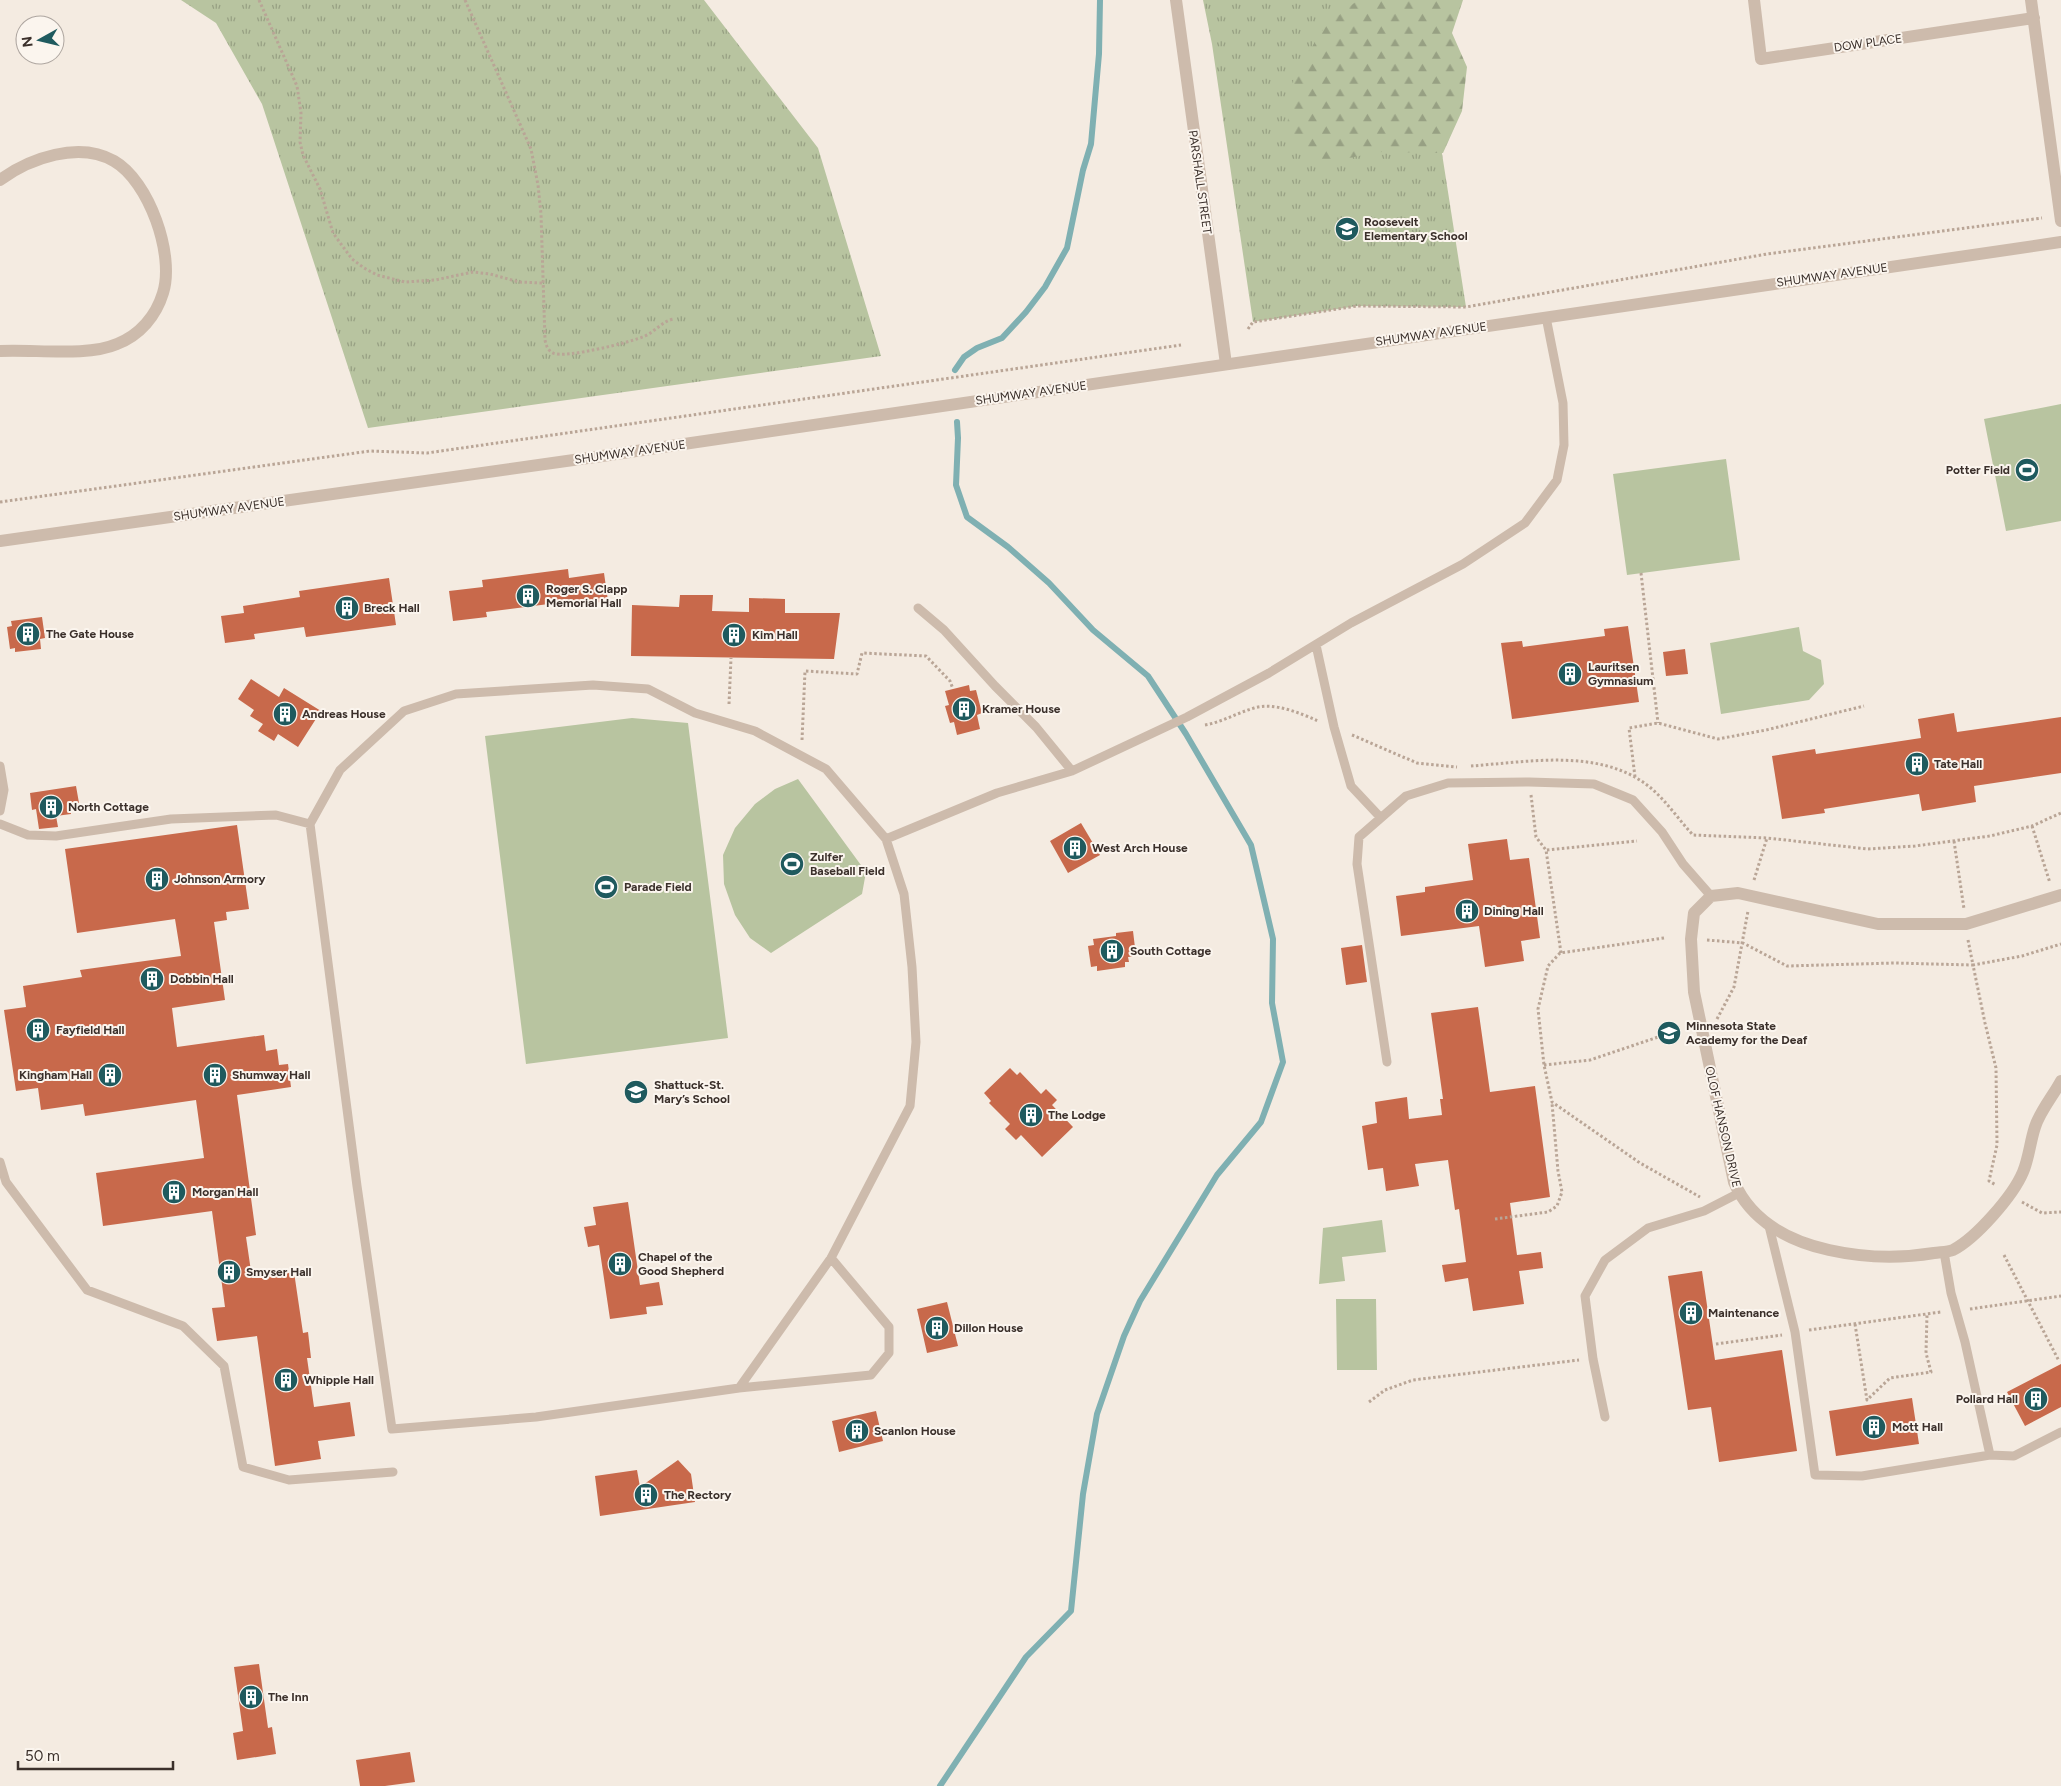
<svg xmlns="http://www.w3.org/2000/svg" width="2061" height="1786" font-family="Figtree,sans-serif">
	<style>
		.grass { fill: url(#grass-tufts) }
		.forest { fill: url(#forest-firs) }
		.green { fill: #b8c4a0 }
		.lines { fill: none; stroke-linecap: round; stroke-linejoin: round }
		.stream { stroke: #7fb0b2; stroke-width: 6 }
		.building { fill: #c8694b }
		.path { stroke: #b9a596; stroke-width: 3; stroke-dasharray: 2.5 2.5; stroke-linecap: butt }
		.service { stroke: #cdbbac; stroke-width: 9 }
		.minor { stroke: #cdbbac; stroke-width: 12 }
		.tertiary { stroke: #cdbbac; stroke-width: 12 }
		.labels { text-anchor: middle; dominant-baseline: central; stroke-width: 4; stroke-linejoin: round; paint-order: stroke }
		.street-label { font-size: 12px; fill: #3b302b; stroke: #fbf5ee }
		.poi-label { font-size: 12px; font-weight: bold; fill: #3b302b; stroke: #fbf5ee; text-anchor: start }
	</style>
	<defs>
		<pattern id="grass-tufts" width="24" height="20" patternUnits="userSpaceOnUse" patternTransform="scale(1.25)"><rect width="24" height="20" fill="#b8c4a0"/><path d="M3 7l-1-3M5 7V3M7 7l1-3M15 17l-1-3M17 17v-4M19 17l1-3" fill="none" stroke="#97a083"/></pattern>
		<pattern id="forest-firs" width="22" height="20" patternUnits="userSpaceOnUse" patternTransform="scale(1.25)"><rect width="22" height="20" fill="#b8c4a0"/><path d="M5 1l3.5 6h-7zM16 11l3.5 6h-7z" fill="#97a083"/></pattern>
	</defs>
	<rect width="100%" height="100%" fill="#f4ebe1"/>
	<path class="grass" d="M 181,0 L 704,0 L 818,148 L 881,356 L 368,428 L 262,104 L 216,23 Z
		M 1203,0 L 1418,0 L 1466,307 L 1357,306 L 1253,322 L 1212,44 Z"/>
	<path class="forest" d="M 1358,0 L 1463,0 L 1452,33 L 1467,67 L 1462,111 L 1443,153 L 1377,152 L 1331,162 L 1303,152 L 1287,126 L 1294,76 L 1325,26 Z"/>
	<path class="green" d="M 2061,404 L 2061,521 L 2006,531 L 1984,419 Z
		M 1726,459 L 1740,560 L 1627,575 L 1613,474 Z
		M 1799,627 L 1803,651 L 1821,660 L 1824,684 L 1809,700 L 1721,714 L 1710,643 Z
		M 632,718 L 688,723 L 728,1038 L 526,1064 L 485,736 Z
		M 798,779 L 866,872 L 862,894 L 771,953 L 750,938 L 735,915 L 724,884 L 723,855 L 735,828 L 755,804 L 775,789 Z
		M 1382,1220 L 1386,1252 L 1342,1257 L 1345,1281 L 1319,1284 L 1323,1228 Z
		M 1336,1299 L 1376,1299 L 1377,1370 L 1337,1370 Z"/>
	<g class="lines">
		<path class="stream" d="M 955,370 L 964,357 L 977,348 L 1002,338 L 1026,312 L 1045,287 L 1067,248 L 1083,170 L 1091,144 L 1099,54 L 1100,0
			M 940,1786 L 1026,1657 L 1071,1611 L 1083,1494 L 1097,1414 L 1124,1336 L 1140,1301 L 1217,1175 L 1261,1122 L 1283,1062 L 1272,1003 L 1273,939 L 1251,845 L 1186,734 L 1148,676 L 1093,630 L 1049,583 L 1008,547 L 967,517 L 956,485 L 958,438 L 957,422"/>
	</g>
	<path class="building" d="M 568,569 L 569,578 L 604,573 L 608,601 L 573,606 L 572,601 L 486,612 L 487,617 L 453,621 L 449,591 L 483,587 L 482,580 Z
		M 389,578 L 396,625 L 306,637 L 304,627 L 254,634 L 255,639 L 225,643 L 221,616 L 244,613 L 243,606 L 300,597 L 299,591 Z
		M 680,595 L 713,595 L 712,611 L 749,612 L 749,598 L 785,599 L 785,613 L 840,613 L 834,659 L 631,656 L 632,605 L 679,607 Z
		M 42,617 L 45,638 L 40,639 L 41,649 L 15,652 L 15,648 L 10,649 L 7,627 L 12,626 L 11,621 Z
		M 1628,626 L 1639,702 L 1512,719 L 1501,643 L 1522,641 L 1523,647 L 1605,636 L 1604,629 Z
		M 1685,649 L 1688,674 L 1666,676 L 1663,652 Z
		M 251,679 L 279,697 L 284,688 L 321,711 L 298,747 L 278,734 L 274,741 L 258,731 L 263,724 L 250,716 L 254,710 L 238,699 Z
		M 969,685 L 970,691 L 976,690 L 982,713 L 977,715 L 980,729 L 957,735 L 954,722 L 950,723 L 945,706 L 949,705 L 945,691 Z
		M 1954,713 L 1957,732 L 2061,717 L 2061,773 L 1974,786 L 1976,802 L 1922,811 L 1919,794 L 1824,809 L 1825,813 L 1782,819 L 1772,756 L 1815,749 L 1816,754 L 1921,738 L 1918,719 Z
		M 76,786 L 79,803 L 70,804 L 71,814 L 56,816 L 58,827 L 39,829 L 36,809 L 32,810 L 30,793 Z
		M 1081,823 L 1100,855 L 1068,873 L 1050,841 Z
		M 237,825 L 249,909 L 226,912 L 227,920 L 214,922 L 225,1000 L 172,1008 L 177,1047 L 264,1035 L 266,1051 L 277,1049 L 279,1065 L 288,1064 L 291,1087 L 237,1095 L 256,1235 L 246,1237 L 252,1278 L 294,1272 L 303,1333 L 308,1332 L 311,1358 L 307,1358 L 314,1407 L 350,1402 L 355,1436 L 318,1441 L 321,1459 L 275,1466 L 257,1336 L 217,1341 L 212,1308 L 225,1307 L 212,1211 L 103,1226 L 96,1173 L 204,1158 L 196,1100 L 85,1116 L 83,1104 L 41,1110 L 38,1088 L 16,1091 L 4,1010 L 26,1007 L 23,986 L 82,977 L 80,970 L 181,956 L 175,919 L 77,933 L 65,849 Z
		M 1507,839 L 1510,860 L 1529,858 L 1540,938 L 1521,941 L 1524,961 L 1485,967 L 1479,926 L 1401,936 L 1396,896 L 1425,892 L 1425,887 L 1473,880 L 1468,844 Z
		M 1133,931 L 1136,956 L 1128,957 L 1129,962 L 1125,962 L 1125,967 L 1097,971 L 1097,966 L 1091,967 L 1088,946 L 1094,945 L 1093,939 L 1116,936 L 1116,933 Z
		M 1362,945 L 1367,982 L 1346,985 L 1341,948 Z
		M 1478,1007 L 1490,1092 L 1535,1086 L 1550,1197 L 1510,1203 L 1517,1255 L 1541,1252 L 1543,1268 L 1519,1271 L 1524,1304 L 1473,1311 L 1468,1278 L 1445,1282 L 1442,1265 L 1466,1262 L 1459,1209 L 1455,1210 L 1448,1160 L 1415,1164 L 1419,1186 L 1386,1191 L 1383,1168 L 1368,1170 L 1362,1126 L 1377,1123 L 1375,1102 L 1407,1097 L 1409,1119 L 1442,1115 L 1440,1099 L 1443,1099 L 1431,1013 Z
		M 1010,1068 L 1017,1075 L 1020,1072 L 1041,1094 L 1046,1089 L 1057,1100 L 1052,1105 L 1073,1127 L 1042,1157 L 1021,1135 L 1016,1140 L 1005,1129 L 1010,1124 L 989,1103 L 991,1101 L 984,1093 Z
		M 628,1202 L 640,1285 L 659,1282 L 663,1305 L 646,1307 L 647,1314 L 610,1319 L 599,1245 L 588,1247 L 584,1227 L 596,1225 L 593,1207 Z
		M 1702,1271 L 1715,1360 L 1782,1350 L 1797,1451 L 1719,1462 L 1711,1407 L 1688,1410 L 1668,1276 Z
		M 947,1302 L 958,1346 L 927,1353 L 917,1309 Z
		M 2061,1364 L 2061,1407 L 2025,1426 L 2007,1392 Z
		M 1912,1398 L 1919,1444 L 1836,1456 L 1829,1411 Z
		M 876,1411 L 883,1441 L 839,1452 L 832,1421 Z
		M 678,1460 L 691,1474 L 695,1502 L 600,1516 L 595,1476 L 637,1470 L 640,1487 Z
		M 259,1664 L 268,1728 L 272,1727 L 276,1754 L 237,1760 L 233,1733 L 243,1731 L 234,1667 Z
		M 410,1752 L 415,1782 L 385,1786 L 360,1786 L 356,1760 Z"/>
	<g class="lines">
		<path class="path" d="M 259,0 L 297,86 L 301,113 L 300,142 L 303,155 L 320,189 L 333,233 L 352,259 L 364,268 L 377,275 L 405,282 L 435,280 L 473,272 L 490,274 L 519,282 L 542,283
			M 465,0 L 531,149 L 538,185 L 541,214 L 545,340 C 546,345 548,351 553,353 C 564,359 632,342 645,336 C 656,331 662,321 674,319
			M 1248,329 L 1253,322 L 1357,306 L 1466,307 L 1767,254 L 2042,218
			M 0,502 L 370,451 L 427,453 L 1181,345
			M 1641,573 L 1658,723
			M 729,704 L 731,658
			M 1205,725 C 1222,722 1237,713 1254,708 C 1274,702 1300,713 1318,721
			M 1352,735 L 1417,763 L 1457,767
			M 802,740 L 805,671 L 857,674 L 862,653 L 926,656 L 950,681 L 953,689
			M 1471,766 C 1529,762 1603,747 1652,789 C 1667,802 1679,820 1693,835 L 1767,838 L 1868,849 L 1915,846 L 1990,836 L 2032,826 L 2061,813
			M 1635,777 L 1629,728 L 1658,723 L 1718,739 L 1766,730 L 1864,706
			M 1531,795 L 1536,837 L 1546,850
			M 2032,826 L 2050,883
			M 1954,841 L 1964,909
			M 1754,880 L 1767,838
			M 1664,938 L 1560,953 L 1548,966 L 1538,1009 L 1544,1065 L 1552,1102 L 1640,1163 L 1700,1197
			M 1707,940 L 1743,943 L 1787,966 L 1894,963 L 1973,965 L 1985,1023 L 1996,1068 L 1997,1145 L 1989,1181 L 1996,1185
			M 1968,940 L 1973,965 L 2022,956 L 2061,944
			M 1561,953 L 1546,850 L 1637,841
			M 1717,1019 L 1734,987 L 1748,911
			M 1544,1065 L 1590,1060 L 1667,1034
			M 2022,1202 L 2042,1213 L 2061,1212
			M 1495,1219 L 1548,1212 L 1557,1206 L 1562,1192 L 1558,1171 L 1552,1103
			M 2004,1255 L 2059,1361
			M 1970,1309 L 2061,1296
			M 1855,1324 L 1867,1400 L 1890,1378 L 1931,1372 L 1926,1353 L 1927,1314
			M 1809,1330 L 1941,1312
			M 1716,1344 L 1782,1335
			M 1369,1402 L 1385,1390 L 1413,1380 L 1579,1360"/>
		<path class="service" d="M 918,608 L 944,630 L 995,686 L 1036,727 L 1072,771
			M 1316,645 L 1334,727 L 1351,786 L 1381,818
			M 593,685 L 648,689 L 695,713 L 755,731 L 826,769 L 886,839 L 904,894 L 912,967 L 916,1042 L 910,1106 L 831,1258 L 739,1388 L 536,1417 L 392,1429 L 357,1186 L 310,824 L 340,770 L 404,711 L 456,694 Z
			M 0,766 L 4,790 L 0,811
			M 0,824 L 28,835 L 56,836 L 171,819 L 276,815 L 310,824
			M 886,839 L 997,793 L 1072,771 L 1187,717 L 1269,673 L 1351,623 L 1463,564 L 1525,523 L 1557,480 L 1564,445 L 1563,403 L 1546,317
			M 1387,1062 L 1357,864 L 1359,837 L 1406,796 L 1448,783 L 1529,782 L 1594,784 L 1633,800 L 1662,832 L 1683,864 L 1711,896
			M 0,1162 L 6,1182 L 87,1290 L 183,1326 L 224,1366 L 243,1467 L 289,1480 L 393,1472
			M 1769,1226 L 1795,1332 L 1815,1475 L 1862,1476 L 1990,1455 L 1965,1342 L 1951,1293 L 1944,1252
			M 739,1388 L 871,1375 L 889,1353 L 889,1327 L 831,1258
			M 1605,1417 L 1593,1359 L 1585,1296 L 1605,1260 L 1648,1228 L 1704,1211 L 1739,1193
			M 1990,1455 L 2014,1456 L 2061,1432"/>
		<path class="minor" d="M 1754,0 L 1761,59 L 2034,18
			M 2031,0 L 2061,221
			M 0,180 C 30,158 79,141 114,161 C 149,181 175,255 163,293 C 156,316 140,335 117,344 C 87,357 34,349 0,351
			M 2061,895 L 1966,924 L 1878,924 L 1738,893 L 1711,896 L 1694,913 L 1691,939 L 1694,992 L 1734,1182 C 1751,1221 1789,1241 1829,1250 C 1865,1258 1898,1259 1934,1253 C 1940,1252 1948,1252 1953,1250 C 1976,1238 2013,1196 2023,1172 C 2029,1158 2030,1142 2035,1127 C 2040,1111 2053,1096 2061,1081"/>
		<path class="tertiary" d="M 1176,0 L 1226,364
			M 0,541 L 609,455 L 2061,242"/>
	</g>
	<defs>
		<g id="school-disc" transform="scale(1.25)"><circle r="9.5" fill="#1f5a5e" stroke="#fbf5ee"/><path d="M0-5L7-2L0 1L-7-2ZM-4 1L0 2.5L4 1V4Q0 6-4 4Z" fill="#fff"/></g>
		<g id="stadium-disc" transform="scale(1.25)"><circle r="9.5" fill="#1f5a5e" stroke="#fbf5ee"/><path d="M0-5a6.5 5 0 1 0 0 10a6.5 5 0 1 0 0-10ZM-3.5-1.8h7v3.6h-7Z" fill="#fff"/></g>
		<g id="building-disc" transform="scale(1.25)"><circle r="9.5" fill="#1f5a5e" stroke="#fbf5ee"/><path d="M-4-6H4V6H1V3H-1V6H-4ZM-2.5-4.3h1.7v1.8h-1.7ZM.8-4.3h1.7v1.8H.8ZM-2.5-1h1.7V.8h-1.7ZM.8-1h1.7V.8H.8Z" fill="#fff"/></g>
	</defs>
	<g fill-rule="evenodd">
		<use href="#school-disc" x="1347" y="229"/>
		<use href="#stadium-disc" x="2027" y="470"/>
		<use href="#building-disc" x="528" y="596"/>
		<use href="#building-disc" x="347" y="608"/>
		<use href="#building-disc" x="28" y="634"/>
		<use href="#building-disc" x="734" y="635"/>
		<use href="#building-disc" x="1570" y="674"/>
		<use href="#building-disc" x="964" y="709"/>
		<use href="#building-disc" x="285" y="714"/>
		<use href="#building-disc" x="1917" y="764"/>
		<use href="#building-disc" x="51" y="807"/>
		<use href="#building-disc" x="1075" y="848"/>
		<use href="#stadium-disc" x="792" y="864"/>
		<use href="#building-disc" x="157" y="879"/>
		<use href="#stadium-disc" x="606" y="887"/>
		<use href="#building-disc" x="1467" y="911"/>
		<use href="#building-disc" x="1112" y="951"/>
		<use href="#building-disc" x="152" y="979"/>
		<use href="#building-disc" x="38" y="1030"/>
		<use href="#school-disc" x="1669" y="1033"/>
		<use href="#building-disc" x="110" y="1075"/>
		<use href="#building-disc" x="215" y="1075"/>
		<use href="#school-disc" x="636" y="1092"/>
		<use href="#building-disc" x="1031" y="1115"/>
		<use href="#building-disc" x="174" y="1192"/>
		<use href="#building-disc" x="620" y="1264"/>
		<use href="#building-disc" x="229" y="1272"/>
		<use href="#building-disc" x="1691" y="1313"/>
		<use href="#building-disc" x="937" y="1328"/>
		<use href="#building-disc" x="286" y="1380"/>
		<use href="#building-disc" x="2036" y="1399"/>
		<use href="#building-disc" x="1874" y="1427"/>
		<use href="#building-disc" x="857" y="1431"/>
		<use href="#building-disc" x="646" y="1495"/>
		<use href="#building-disc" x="251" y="1697"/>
	</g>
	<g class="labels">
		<g class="street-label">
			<text transform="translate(1868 43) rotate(-8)">DOW PLACE</text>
			<text transform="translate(1200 182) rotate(82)">PARSHALL STREET</text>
			<text transform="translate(1832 275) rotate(-8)">SHUMWAY AVENUE</text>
			<text transform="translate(1431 334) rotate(-8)">SHUMWAY AVENUE</text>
			<text transform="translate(1031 393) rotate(-8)">SHUMWAY AVENUE</text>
			<text transform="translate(630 452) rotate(-8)">SHUMWAY AVENUE</text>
			<text transform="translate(229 509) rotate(-8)">SHUMWAY AVENUE</text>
			<text transform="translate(1723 1127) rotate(77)">OLOF HANSON DRIVE</text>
		</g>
		<g class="poi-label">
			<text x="1364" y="222">Roosevelt<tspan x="1364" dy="14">Elementary School</tspan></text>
			<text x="2010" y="470" text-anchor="end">Potter Field</text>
			<text x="546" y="589">Roger S. Clapp<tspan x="546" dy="14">Memorial Hall</tspan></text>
			<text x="364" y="608">Breck Hall</text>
			<text x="46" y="634">The Gate House</text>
			<text x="752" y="635">Kim Hall</text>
			<text x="1588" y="667">Lauritsen<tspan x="1588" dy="14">Gymnasium</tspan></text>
			<text x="982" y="709">Kramer House</text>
			<text x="302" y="714">Andreas House</text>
			<text x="1934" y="764">Tate Hall</text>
			<text x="68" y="807">North Cottage</text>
			<text x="1092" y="848">West Arch House</text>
			<text x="810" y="857">Zulfer<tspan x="810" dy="14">Baseball Field</tspan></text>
			<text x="174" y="879">Johnson Armory</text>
			<text x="624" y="887">Parade Field</text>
			<text x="1484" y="911">Dining Hall</text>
			<text x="1130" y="951">South Cottage</text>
			<text x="170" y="979">Dobbin Hall</text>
			<text x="1686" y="1026">Minnesota State<tspan x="1686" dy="14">Academy for the Deaf</tspan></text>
			<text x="56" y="1030">Fayfield Hall</text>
			<text x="92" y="1075" text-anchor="end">Kingham Hall</text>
			<text x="232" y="1075">Shumway Hall</text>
			<text x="654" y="1085">Shattuck-St.<tspan x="654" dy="14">Mary’s School</tspan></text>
			<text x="1048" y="1115">The Lodge</text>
			<text x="192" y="1192">Morgan Hall</text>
			<text x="638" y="1257">Chapel of the<tspan x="638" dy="14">Good Shepherd</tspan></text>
			<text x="246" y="1272">Smyser Hall</text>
			<text x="1708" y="1313">Maintenance</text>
			<text x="954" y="1328">Dillon House</text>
			<text x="304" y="1380">Whipple Hall</text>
			<text x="2018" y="1399" text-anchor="end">Pollard Hall</text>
			<text x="1892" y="1427">Mott Hall</text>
			<text x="874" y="1431">Scanlon House</text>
			<text x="664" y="1495">The Rectory</text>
			<text x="268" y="1697">The Inn</text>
		</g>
	</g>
	<g transform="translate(40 40) rotate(262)"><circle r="24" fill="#fbf5ee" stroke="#aea6a0"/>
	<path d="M0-4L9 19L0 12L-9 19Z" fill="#1f5a5e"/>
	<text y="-8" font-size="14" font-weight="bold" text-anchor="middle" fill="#3b302b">N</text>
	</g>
	<path d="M18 1761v8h155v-8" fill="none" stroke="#3b302b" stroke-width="2.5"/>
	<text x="25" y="1761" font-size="15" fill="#3b302b" stroke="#fbf5ee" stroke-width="4" paint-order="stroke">50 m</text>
</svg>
